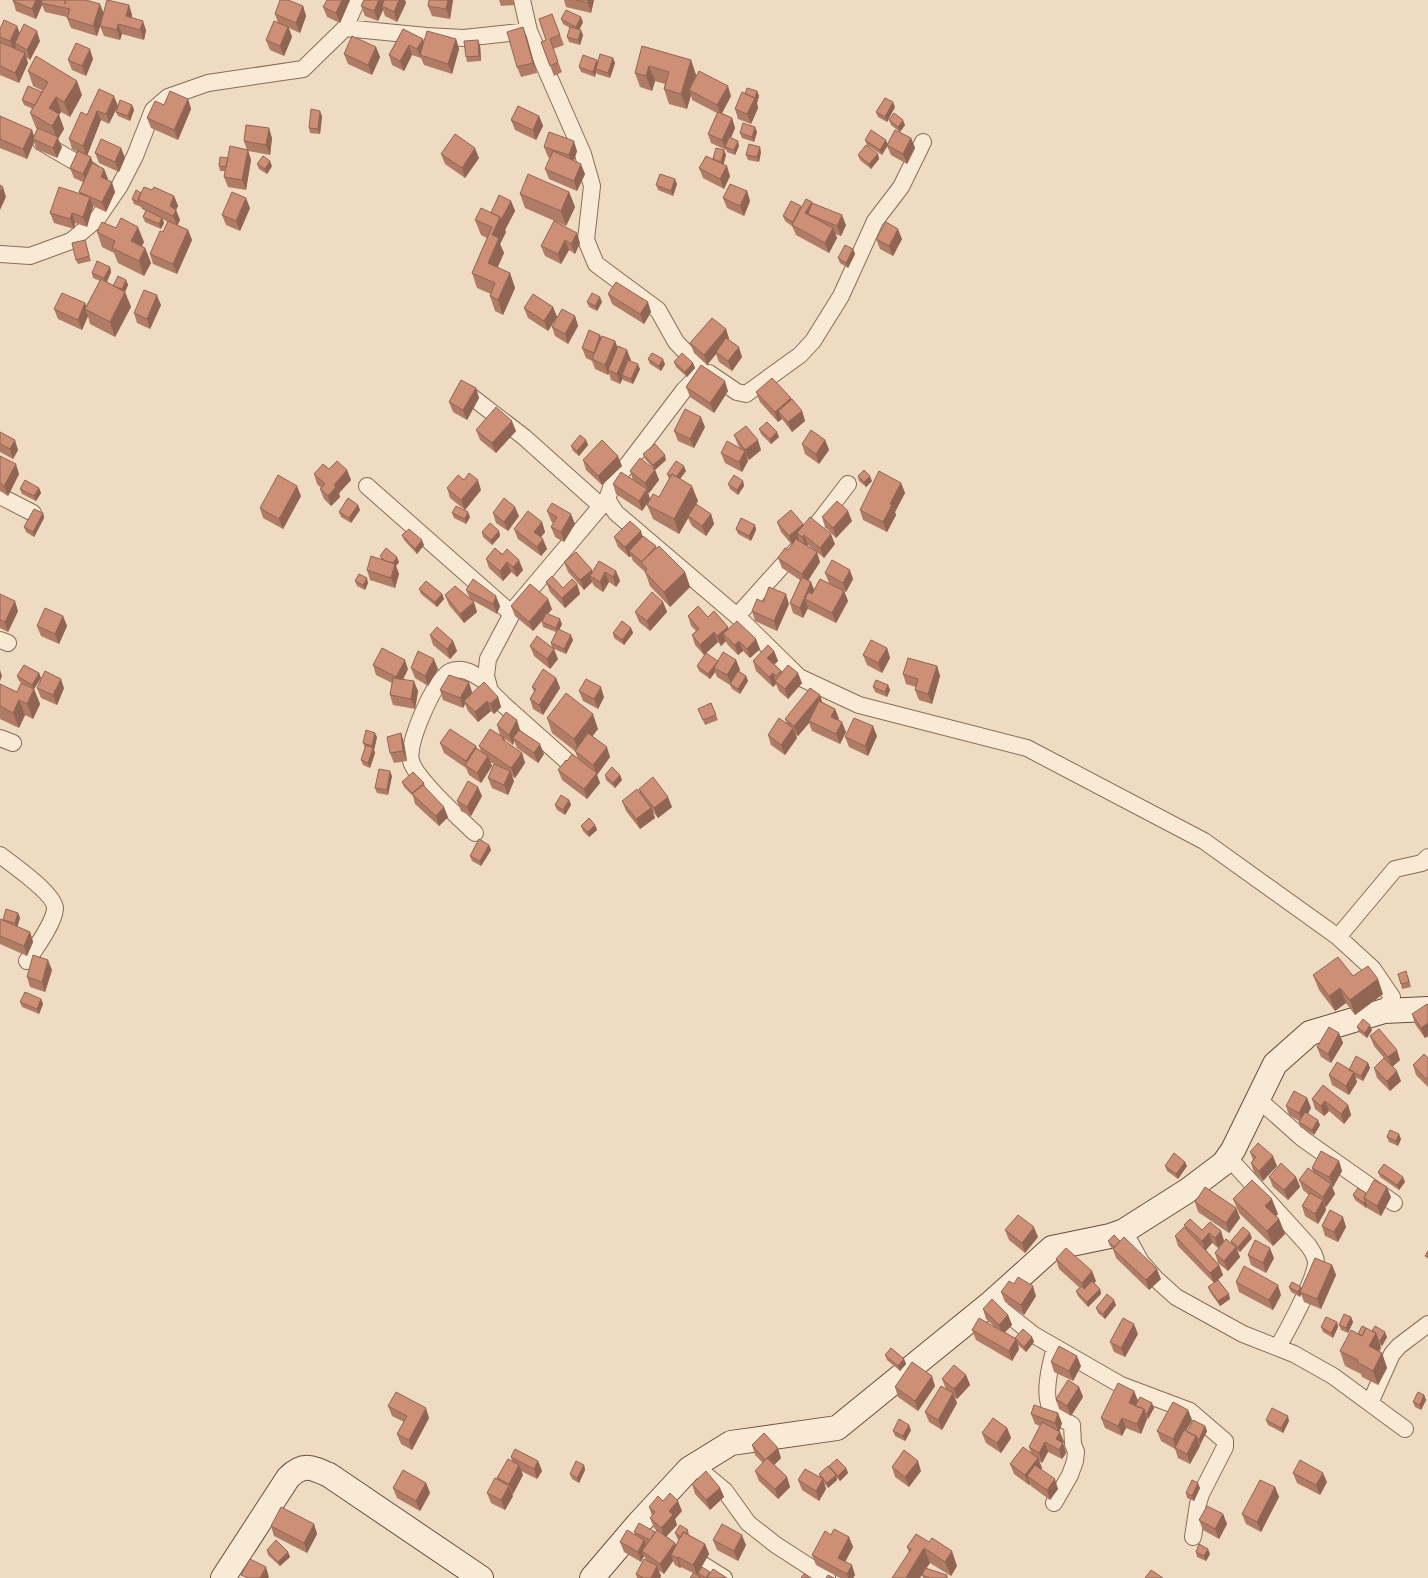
<svg xmlns="http://www.w3.org/2000/svg" width="1428" height="1578" font-family="'Crimson Pro',serif">
	<style>
		.lines { fill: none; stroke-linecap: round; stroke-linejoin: round }
		.street-casing { stroke: #886c59; stroke-width: 18 }
		.secondary-casing { stroke: #6a4d3c; stroke-width: 26 }
		.street { stroke: #f9ead5; stroke-width: 16 }
		.secondary { stroke: #f9ead5; stroke-width: 24 }
		.wall { fill: #b07c66 }
		.shaded-wall { fill: #906553 }
		.building { fill: #cd9077; stroke: #906553 }
	</style>
	<rect width="100%" height="100%" fill="#efdbc1"/>
	<g class="lines">
		<g class="street-casing">
			<path id="street" d="M 522,0 L 529,31 L 583,154 L 592,186 L 586,240 L 596,264 L 658,310 L 676,342 L 699,366 L 697,377 L 684,390 L 612,485 L 607,499 L 616,513 L 737,616 L 799,677 L 859,705 L 1027,748 L 1204,841 L 1338,937 L 1373,969 L 1392,997 L 1384,1011
				M 345,28 L 426,36 L 464,38 L 529,31
				M 41,142 L 91,171
				M 0,254 L 30,256 L 71,241 L 97,219 L 119,187 L 135,156 L 153,110 L 168,97 L 208,83 L 303,69 L 345,28 L 357,0
				M 709,373 L 737,392 L 746,394 L 800,355 L 813,341 L 841,296 L 875,221 L 901,187 L 923,142
				M 468,394 L 524,437 L 601,506
				M 367,486 L 512,614
				M 0,496 L 33,513
				M 737,616 L 801,545 L 848,484
				M 0,640 L 8,643
				M 0,738 L 13,743
				M 569,763 L 504,705 L 490,691 L 486,676 L 488,659 L 515,608 L 607,499
				M 475,833 C 460,819 416,779 411,761 C 407,743 431,690 444,677 C 447,673 452,670 457,670 C 468,668 479,678 488,683
				M 0,855 C 12,864 56,895 55,909 C 54,923 35,949 27,961
				M 1338,937 L 1395,869 L 1422,863 L 1428,857
				M 1258,1099 L 1303,1139 L 1394,1203
				M 1228,1157 L 1308,1245 C 1312,1251 1316,1256 1316,1263 C 1315,1280 1287,1331 1278,1347
				M 1124,1231 L 1141,1262 L 1156,1279 L 1176,1297 L 1243,1334 L 1294,1354 L 1333,1376 L 1405,1429
				M 992,1302 L 1034,1335 L 1121,1385 L 1190,1411 L 1225,1441 L 1225,1447 L 1201,1494 L 1198,1504 L 1193,1537
				M 1370,1403 L 1392,1354 L 1399,1346 L 1428,1324
				M 701,1471 L 725,1491 L 748,1523 L 776,1545 L 827,1578
				M 1054,1503 L 1070,1475 L 1075,1461 L 1076,1452 L 1073,1444 L 1072,1425 C 1066,1421 1058,1417 1053,1411 C 1041,1399 1051,1362 1055,1347
				M 684,1553 L 724,1578"/>
		</g>
		<g class="secondary-casing">
			<path id="secondary" d="M 223,1578 L 288,1478 C 303,1463 311,1467 329,1475 L 481,1578
				M 592,1578 L 638,1524 L 689,1469 L 731,1443 L 837,1428 L 992,1302 L 1052,1248 L 1110,1236 L 1124,1231 L 1187,1191 L 1224,1163 L 1233,1150 L 1275,1064 L 1310,1033 L 1384,1011 L 1428,1009"/>
		</g>
		<use href="#street" class="street"/>
		<use href="#secondary" class="secondary"/>
	</g>
	<path class="wall" d="M 86,0 L 103,14 L 129,5 L 132,15 L 132,18 L 146,30 L 144,40 L 122,34 L 120,40 L 104,36 L 100,26 L 101,24 L 97,36 L 71,28 L 67,18 L 67,17 L 45,12 L 42,5 L 36,19 L 16,11 L 13,1 Z
		M 350,0 L 340,23 L 327,17 L 323,7 Z
		M 364,0 L 405,0 L 406,3 L 397,22 L 385,16 L 383,10 L 378,21 L 365,16 L 361,6 Z
		M 429,0 L 453,0 L 450,19 L 432,16 L 428,6 Z
		M 499,0 L 514,0 L 515,5 L 501,6 Z
		M 564,0 L 594,0 L 591,13 L 566,7 Z
		M 303,6 L 306,16 L 300,33 L 289,28 L 292,37 L 284,56 L 270,50 L 266,40 L 278,23 L 275,14 Z
		M 552,14 L 564,45 L 553,49 L 562,72 L 554,76 L 541,42 L 546,40 Z
		M 561,19 L 583,22 L 579,30 L 583,35 L 580,45 L 569,42 L 567,37 L 570,28 L 563,24 Z
		M 523,27 L 537,73 L 521,77 L 517,67 Z
		M 0,29 L 20,33 L 40,41 L 30,60 L 26,57 L 28,63 L 19,83 L 0,75 Z
		M 403,29 L 423,39 L 424,42 L 456,39 L 459,49 L 452,74 L 424,65 L 421,58 L 412,55 L 404,71 L 392,65 L 389,55 Z
		M 480,45 L 481,61 L 467,62 L 466,57 Z
		M 642,46 L 691,60 L 696,75 L 731,96 L 722,113 L 732,118 L 735,128 L 731,138 L 739,146 L 735,155 L 727,152 L 726,149 L 726,150 L 711,143 L 708,134 L 717,113 L 692,100 L 691,95 L 687,109 L 669,104 L 664,89 L 665,84 L 655,81 L 652,91 L 640,87 L 635,73 Z
		M 376,47 L 380,57 L 372,75 L 348,64 L 344,54 Z
		M 613,58 L 615,63 L 610,78 L 597,74 L 596,72 L 595,77 L 581,72 L 579,67 Z
		M 93,59 L 86,76 L 72,70 L 68,60 Z
		M 28,71 L 82,95 L 70,117 L 61,112 L 59,115 L 64,129 L 58,139 L 62,147 L 57,158 L 36,149 L 34,142 L 27,159 L 0,148 L 0,116 L 32,130 L 34,136 L 37,129 L 36,128 L 30,113 L 33,109 L 24,105 L 22,100 L 43,91 L 33,86 Z
		M 99,89 L 109,124 L 101,120 L 87,155 L 93,164 L 104,169 L 108,179 L 107,180 L 115,192 L 106,212 L 93,206 L 87,227 L 75,223 L 74,229 L 54,223 L 50,213 L 80,194 L 79,192 L 83,182 L 74,178 L 70,168 L 77,152 L 72,149 L 69,139 L 87,115 Z
		M 757,91 L 759,96 L 757,103 L 758,108 L 751,124 L 738,119 L 735,109 L 745,94 Z
		M 188,99 L 191,109 L 178,140 L 151,128 L 147,118 L 164,105 Z
		M 132,105 L 134,110 L 130,121 L 118,116 L 116,112 Z
		M 895,107 L 887,122 L 878,117 L 876,112 Z
		M 322,116 L 320,134 L 310,133 L 309,128 Z
		M 539,116 L 543,126 L 536,140 L 515,130 L 511,120 Z
		M 889,120 L 905,125 L 900,132 L 891,125 Z
		M 755,127 L 757,132 L 754,142 L 742,138 L 740,133 Z
		M 272,138 L 270,155 L 248,151 L 251,160 L 246,190 L 228,187 L 224,177 L 225,171 L 220,171 L 219,166 L 228,158 L 247,150 L 244,141 Z
		M 911,138 L 915,148 L 907,164 L 891,155 L 887,146 L 882,155 L 867,145 L 865,140 L 888,144 Z
		M 544,147 L 577,151 L 574,161 L 585,174 L 577,191 L 549,179 L 545,169 L 550,158 L 548,157 Z
		M 121,148 L 125,158 L 119,172 L 99,163 L 95,153 Z
		M 724,150 L 726,155 L 723,165 L 730,176 L 724,189 L 703,178 L 699,168 Z
		M 761,152 L 759,162 L 748,160 L 746,155 Z
		M 441,154 L 479,158 L 465,178 L 445,164 Z
		M 878,154 L 879,159 L 871,169 L 860,160 L 858,155 Z
		M 257,164 L 272,166 L 267,174 L 259,169 Z
		M 677,184 L 673,196 L 658,190 L 656,185 Z
		M 152,190 L 174,196 L 178,206 L 176,210 L 180,220 L 177,225 L 188,230 L 192,240 L 177,274 L 153,264 L 150,254 L 163,232 L 168,222 L 163,219 L 164,223 L 161,229 L 145,222 L 143,217 L 146,211 L 142,209 L 141,207 L 134,204 L 132,199 L 141,193 Z
		M 747,191 L 750,201 L 744,216 L 727,208 L 723,198 Z
		M 569,192 L 575,207 L 566,226 L 525,208 L 520,194 Z
		M 511,201 L 515,211 L 505,230 L 506,232 L 500,244 L 504,253 L 497,268 L 510,273 L 515,288 L 503,315 L 495,311 L 490,296 L 491,294 L 477,288 L 472,273 L 487,238 L 481,235 L 475,220 Z
		M 250,208 L 240,231 L 226,225 L 222,215 Z
		M 802,208 L 846,225 L 841,236 L 835,234 L 837,238 L 829,253 L 796,235 L 792,226 L 785,221 L 783,216 Z
		M 554,221 L 580,243 L 575,254 L 569,250 L 561,264 L 545,256 L 541,246 Z
		M 97,232 L 144,242 L 141,246 L 145,248 L 151,263 L 144,276 L 118,263 L 114,253 L 102,247 Z
		M 876,239 L 902,239 L 893,256 L 880,249 Z
		M 85,240 L 91,261 L 78,264 L 76,260 Z
		M 853,249 L 855,254 L 848,268 L 840,263 L 838,258 Z
		M 110,267 L 111,272 L 107,282 L 114,286 L 126,280 L 128,285 L 125,292 L 131,307 L 115,337 L 90,324 L 88,316 L 82,330 L 58,319 L 54,309 L 85,303 L 86,306 L 100,281 L 93,278 L 92,273 Z
		M 608,294 L 651,312 L 644,324 L 612,304 Z
		M 587,302 L 602,302 L 597,311 L 589,307 Z
		M 161,305 L 150,329 L 137,323 L 134,313 Z
		M 553,307 L 557,317 L 548,331 L 528,318 L 524,308 Z
		M 575,316 L 578,326 L 568,344 L 555,336 L 552,327 Z
		M 726,329 L 729,339 L 729,340 L 742,357 L 732,371 L 719,362 L 716,354 L 707,365 L 694,353 L 690,343 Z
		M 601,337 L 615,341 L 617,347 L 627,350 L 630,360 L 640,369 L 633,384 L 623,380 L 623,378 L 620,384 L 611,380 L 609,373 L 608,375 L 595,369 L 592,361 L 586,358 L 582,348 Z
		M 648,359 L 665,364 L 661,371 L 650,364 Z
		M 674,362 L 693,363 L 695,368 L 687,377 L 676,367 Z
		M 686,387 L 728,391 L 714,413 L 690,397 Z
		M 476,388 L 479,398 L 467,420 L 453,412 L 449,402 Z
		M 756,392 L 791,398 L 791,400 L 802,411 L 805,421 L 792,432 L 782,419 L 778,422 L 760,402 Z
		M 705,427 L 694,448 L 678,441 L 674,431 Z
		M 759,429 L 779,437 L 771,444 L 761,434 Z
		M 476,430 L 516,431 L 496,453 L 480,440 Z
		M 0,432 L 18,450 L 13,459 L 0,452 Z
		M 734,435 L 761,450 L 749,460 L 747,457 L 748,461 L 742,472 L 725,463 L 721,453 L 740,448 L 738,445 Z
		M 586,440 L 588,445 L 579,456 L 573,451 L 571,446 Z
		M 825,440 L 829,450 L 819,464 L 805,454 L 802,444 Z
		M 643,454 L 666,460 L 655,470 L 659,480 L 649,493 L 648,493 L 650,499 L 659,497 L 669,479 L 667,474 L 686,471 L 680,479 L 698,501 L 696,504 L 711,514 L 714,524 L 706,536 L 692,526 L 688,518 L 679,534 L 653,519 L 647,505 L 649,501 L 642,511 L 616,494 L 613,484 L 633,480 L 630,471 L 653,468 L 645,459 Z
		M 0,456 L 19,474 L 8,496 L 0,491 Z
		M 583,460 L 622,466 L 602,485 L 586,470 Z
		M 329,469 L 347,470 L 351,480 L 339,493 L 340,497 L 331,506 L 324,499 L 320,489 L 321,488 L 317,484 L 314,474 Z
		M 858,476 L 872,481 L 866,487 L 859,481 Z
		M 743,481 L 744,486 L 738,495 L 730,489 L 728,484 Z
		M 901,483 L 905,493 L 895,512 L 896,515 L 887,532 L 863,520 L 860,510 Z
		M 39,488 L 41,493 L 36,501 L 22,494 L 20,489 Z
		M 447,488 L 481,490 L 465,510 L 450,498 Z
		M 301,496 L 283,529 L 263,518 L 260,508 Z
		M 358,505 L 360,510 L 351,523 L 341,517 L 339,512 Z
		M 547,511 L 575,524 L 564,542 L 555,537 L 551,527 L 553,523 L 551,521 Z
		M 43,513 L 44,518 L 34,537 L 26,532 L 24,527 Z
		M 452,513 L 470,517 L 466,524 L 454,518 Z
		M 493,513 L 519,516 L 508,531 L 496,523 Z
		M 822,517 L 852,521 L 836,538 L 825,527 Z
		M 542,522 L 545,532 L 541,537 L 547,549 L 541,556 L 518,539 L 514,529 Z
		M 777,522 L 803,524 L 804,525 L 835,544 L 824,558 L 808,545 L 807,546 L 820,562 L 808,580 L 811,582 L 814,590 L 829,583 L 825,573 L 853,579 L 846,592 L 844,591 L 848,601 L 836,623 L 808,609 L 808,608 L 803,618 L 793,613 L 790,603 L 800,580 L 782,568 L 778,558 L 788,550 L 792,545 L 781,532 Z
		M 755,525 L 756,530 L 751,541 L 738,534 L 736,529 Z
		M 499,531 L 500,536 L 492,545 L 483,537 L 482,532 Z
		M 402,535 L 424,545 L 417,554 L 404,540 Z
		M 642,536 L 656,546 L 657,548 L 685,572 L 690,587 L 670,607 L 650,586 L 645,572 L 633,561 L 631,556 L 629,557 L 618,547 L 614,537 Z
		M 495,548 L 523,570 L 517,577 L 511,572 L 503,581 L 489,568 L 486,559 Z
		M 380,556 L 399,562 L 396,566 L 399,574 L 395,588 L 370,580 L 367,570 L 381,559 Z
		M 564,562 L 592,570 L 592,572 L 616,571 L 620,581 L 616,587 L 609,582 L 603,592 L 594,586 L 592,582 L 584,590 L 568,572 Z
		M 355,581 L 368,583 L 365,590 L 357,586 Z
		M 546,582 L 563,588 L 577,584 L 580,594 L 565,608 L 550,592 Z
		M 419,589 L 442,594 L 444,599 L 437,607 L 421,594 Z
		M 466,590 L 500,606 L 497,614 L 472,600 L 477,612 L 464,623 L 449,605 L 445,595 L 470,599 Z
		M 0,594 L 18,611 L 8,632 L 0,628 Z
		M 663,602 L 667,612 L 650,631 L 639,622 L 635,612 Z
		M 763,602 L 789,604 L 777,631 L 755,621 L 752,611 Z
		M 511,606 L 552,609 L 548,614 L 562,624 L 559,629 L 573,640 L 566,654 L 552,648 L 551,643 L 556,632 L 543,627 L 542,622 L 543,620 L 533,631 L 515,616 Z
		M 63,616 L 67,626 L 59,644 L 41,636 L 37,626 Z
		M 688,616 L 708,617 L 729,629 L 760,649 L 750,658 L 743,651 L 738,655 L 727,644 L 726,641 L 721,646 L 718,642 L 704,655 L 695,645 L 692,635 L 696,631 L 691,626 Z
		M 631,628 L 633,633 L 624,645 L 614,638 L 613,633 Z
		M 430,635 L 453,641 L 457,651 L 450,659 L 433,645 Z
		M 530,646 L 558,659 L 550,669 L 534,656 Z
		M 887,648 L 890,658 L 882,673 L 867,665 L 863,655 Z
		M 774,651 L 778,661 L 774,665 L 782,673 L 802,683 L 788,699 L 779,691 L 776,684 L 773,687 L 756,671 L 753,661 Z
		M 736,660 L 740,670 L 739,671 L 746,676 L 748,681 L 740,694 L 732,689 L 730,685 L 717,677 L 715,672 L 710,679 L 699,671 L 697,666 L 717,661 Z
		M 373,665 L 408,669 L 403,680 L 418,691 L 415,709 L 393,705 L 390,695 L 392,683 L 376,675 Z
		M 937,666 L 940,676 L 932,704 L 919,700 L 915,690 L 916,687 L 906,684 L 903,674 Z
		M 411,668 L 438,669 L 428,686 L 415,678 Z
		M 39,673 L 41,678 L 34,689 L 40,704 L 33,719 L 25,715 L 19,728 L 0,719 L 0,684 L 17,692 L 23,684 L 19,681 L 17,676 Z
		M 556,678 L 560,688 L 543,715 L 533,709 L 530,699 L 534,692 L 532,687 Z
		M 888,685 L 890,690 L 887,697 L 875,692 L 873,687 Z
		M 37,688 L 64,688 L 57,705 L 41,698 Z
		M 440,690 L 472,692 L 471,694 L 498,697 L 501,707 L 494,714 L 491,711 L 478,722 L 468,711 L 465,704 L 463,708 L 443,700 Z
		M 579,691 L 604,697 L 598,709 L 583,701 Z
		M 820,695 L 822,702 L 835,709 L 839,719 L 838,720 L 846,732 L 840,744 L 812,731 L 809,723 L 798,736 L 796,735 L 797,738 L 785,755 L 771,745 L 768,735 L 787,724 L 785,719 Z
		M 711,703 L 718,720 L 705,725 L 698,709 Z
		M 547,718 L 598,729 L 592,736 L 610,757 L 597,775 L 600,783 L 587,799 L 562,780 L 558,770 L 567,761 L 578,759 L 575,751 L 552,733 Z
		M 497,725 L 520,730 L 544,754 L 538,763 L 517,748 L 514,741 L 513,745 L 505,739 L 506,742 L 522,753 L 525,763 L 515,778 L 512,776 L 514,781 L 508,795 L 492,788 L 488,778 L 494,764 L 490,762 L 492,766 L 481,783 L 469,775 L 466,768 L 444,753 L 440,743 L 476,746 L 476,748 L 481,751 L 479,746 L 500,735 Z
		M 401,733 L 404,743 L 407,761 L 394,763 L 390,753 Z
		M 877,736 L 868,756 L 849,747 L 845,737 Z
		M 377,737 L 374,750 L 375,753 L 370,768 L 363,765 L 361,760 L 365,748 L 363,743 Z
		M 605,775 L 620,775 L 622,780 L 615,788 L 606,780 Z
		M 392,776 L 388,795 L 377,793 L 375,788 Z
		M 402,782 L 424,783 L 425,787 L 448,817 L 439,826 L 415,804 L 413,796 L 404,787 Z
		M 639,789 L 672,807 L 658,818 L 653,812 L 655,818 L 640,829 L 626,811 L 622,801 L 640,793 Z
		M 482,796 L 471,816 L 461,811 L 457,801 Z
		M 569,800 L 571,805 L 565,815 L 557,810 L 555,805 Z
		M 595,825 L 597,830 L 589,837 L 583,831 L 581,826 Z
		M 489,845 L 491,850 L 481,866 L 472,861 L 470,856 Z
		M 18,913 L 20,918 L 17,927 L 30,932 L 33,942 L 27,956 L 0,944 L 0,919 L 3,921 L 3,920 Z
		M 52,970 L 45,992 L 30,987 L 27,977 Z
		M 1313,975 L 1353,976 L 1383,994 L 1355,1015 L 1346,1003 L 1335,1011 L 1319,990 Z
		M 1408,976 L 1411,987 L 1402,989 L 1401,984 Z
		M 41,999 L 43,1004 L 39,1014 L 22,1007 L 20,1002 Z
		M 1428,1005 L 1428,1036 L 1425,1038 L 1415,1024 L 1412,1014 Z
		M 1357,1027 L 1372,1030 L 1367,1038 L 1359,1032 Z
		M 1339,1033 L 1343,1043 L 1331,1063 L 1321,1057 L 1317,1047 Z
		M 1370,1036 L 1400,1060 L 1393,1066 L 1401,1081 L 1390,1091 L 1377,1078 L 1374,1068 L 1384,1058 L 1374,1046 Z
		M 1428,1058 L 1428,1087 L 1416,1075 L 1413,1065 Z
		M 1368,1063 L 1370,1068 L 1363,1081 L 1355,1077 L 1357,1082 L 1349,1095 L 1332,1085 L 1329,1075 L 1349,1069 Z
		M 1307,1098 L 1311,1108 L 1308,1113 L 1320,1125 L 1314,1135 L 1300,1127 L 1299,1122 L 1299,1121 L 1289,1115 L 1286,1106 Z
		M 1312,1099 L 1348,1105 L 1351,1115 L 1344,1124 L 1329,1111 L 1324,1116 L 1315,1109 Z
		M 1387,1137 L 1401,1139 L 1398,1146 L 1389,1142 Z
		M 1250,1152 L 1277,1166 L 1263,1181 L 1254,1173 L 1251,1163 L 1253,1160 Z
		M 1339,1161 L 1342,1171 L 1333,1187 L 1332,1187 L 1335,1194 L 1326,1207 L 1325,1206 L 1326,1210 L 1318,1224 L 1305,1216 L 1302,1206 L 1309,1195 L 1303,1190 L 1299,1180 L 1313,1172 L 1312,1168 Z
		M 1165,1166 L 1187,1166 L 1178,1179 L 1167,1171 Z
		M 1378,1172 L 1405,1182 L 1399,1190 L 1380,1177 Z
		M 1269,1177 L 1296,1177 L 1300,1187 L 1288,1200 L 1273,1187 Z
		M 1366,1193 L 1391,1197 L 1381,1216 L 1367,1208 L 1367,1206 L 1366,1208 L 1355,1200 L 1353,1195 Z
		M 1233,1199 L 1278,1214 L 1276,1216 L 1279,1219 L 1285,1234 L 1273,1246 L 1239,1213 Z
		M 1195,1202 L 1236,1208 L 1240,1218 L 1229,1233 L 1198,1212 Z
		M 1184,1225 L 1202,1230 L 1221,1231 L 1224,1241 L 1218,1248 L 1212,1243 L 1206,1250 L 1219,1265 L 1223,1275 L 1216,1282 L 1230,1299 L 1220,1306 L 1210,1292 L 1208,1287 L 1214,1283 L 1178,1246 L 1175,1236 L 1186,1230 Z
		M 1322,1226 L 1346,1227 L 1338,1242 L 1325,1236 Z
		M 1005,1230 L 1038,1237 L 1025,1253 L 1009,1240 Z
		M 1252,1238 L 1240,1252 L 1237,1250 L 1240,1257 L 1228,1271 L 1218,1263 L 1215,1253 L 1231,1243 L 1231,1241 Z
		M 1108,1241 L 1161,1279 L 1149,1290 L 1116,1258 L 1113,1249 L 1110,1246 Z
		M 1248,1255 L 1274,1258 L 1266,1273 L 1251,1265 Z
		M 1056,1259 L 1096,1281 L 1094,1283 L 1100,1289 L 1101,1294 L 1088,1307 L 1078,1296 L 1076,1291 L 1080,1288 L 1059,1269 Z
		M 1332,1265 L 1336,1275 L 1321,1309 L 1304,1302 L 1301,1294 L 1300,1297 L 1291,1292 L 1289,1287 L 1302,1289 Z
		M 1236,1282 L 1281,1295 L 1273,1310 L 1239,1292 Z
		M 1014,1284 L 1036,1296 L 1024,1315 L 1005,1302 L 1001,1292 Z
		M 1116,1305 L 1105,1319 L 1098,1313 L 1096,1308 Z
		M 983,1309 L 1008,1315 L 1012,1325 L 1005,1332 L 1015,1338 L 1032,1337 L 1034,1342 L 1026,1352 L 1018,1345 L 1019,1349 L 1012,1361 L 976,1340 L 972,1330 L 994,1326 L 986,1319 Z
		M 1351,1317 L 1353,1322 L 1348,1333 L 1341,1330 L 1339,1325 Z
		M 1337,1322 L 1338,1327 L 1333,1338 L 1323,1332 L 1321,1327 Z
		M 1138,1334 L 1125,1357 L 1114,1352 L 1110,1342 Z
		M 1358,1334 L 1387,1337 L 1382,1346 L 1380,1345 L 1381,1348 L 1379,1351 L 1382,1353 L 1387,1368 L 1378,1385 L 1362,1377 L 1361,1374 L 1345,1366 L 1340,1351 Z
		M 885,1355 L 904,1359 L 906,1364 L 900,1371 L 887,1360 Z
		M 1051,1362 L 1081,1366 L 1073,1381 L 1054,1372 Z
		M 966,1375 L 970,1385 L 957,1399 L 954,1397 L 957,1403 L 942,1430 L 929,1422 L 925,1412 L 946,1389 L 942,1379 Z
		M 935,1386 L 918,1411 L 898,1397 L 895,1387 Z
		M 1079,1387 L 1083,1397 L 1071,1416 L 1059,1409 L 1056,1399 Z
		M 1134,1391 L 1138,1401 L 1154,1408 L 1148,1419 L 1147,1418 L 1147,1419 L 1141,1434 L 1126,1428 L 1122,1436 L 1105,1428 L 1101,1418 Z
		M 1424,1395 L 1426,1400 L 1421,1410 L 1415,1407 L 1413,1402 Z
		M 388,1406 L 429,1418 L 412,1450 L 401,1444 L 397,1434 L 404,1422 L 392,1416 Z
		M 1188,1410 L 1192,1420 L 1186,1431 L 1187,1432 L 1205,1426 L 1207,1431 L 1200,1445 L 1199,1444 L 1200,1446 L 1190,1464 L 1178,1458 L 1175,1449 L 1161,1441 L 1157,1431 Z
		M 1031,1414 L 1062,1423 L 1059,1431 L 1064,1442 L 1063,1443 L 1066,1453 L 1062,1459 L 1048,1452 L 1042,1463 L 1039,1461 L 1042,1468 L 1041,1469 L 1058,1489 L 1050,1500 L 1031,1486 L 1030,1484 L 1029,1485 L 1014,1474 L 1010,1464 L 1031,1453 L 1029,1447 L 1040,1426 L 1035,1424 Z
		M 1266,1420 L 1289,1421 L 1283,1433 L 1268,1425 Z
		M 1007,1428 L 1011,1438 L 1001,1453 L 986,1443 L 982,1433 Z
		M 911,1430 L 905,1441 L 895,1436 L 893,1431 Z
		M 752,1445 L 781,1458 L 774,1465 L 787,1477 L 790,1487 L 778,1499 L 759,1481 L 755,1471 L 763,1463 L 755,1455 Z
		M 511,1457 L 538,1461 L 542,1471 L 537,1479 L 521,1471 L 523,1475 L 513,1494 L 512,1494 L 513,1496 L 505,1510 L 491,1503 L 487,1493 L 498,1479 L 497,1478 L 512,1461 Z
		M 584,1465 L 585,1470 L 579,1483 L 572,1479 L 570,1474 Z
		M 829,1466 L 846,1468 L 848,1473 L 840,1481 L 836,1477 L 837,1480 L 828,1488 L 824,1483 L 826,1489 L 819,1501 L 802,1490 L 798,1480 L 820,1478 L 819,1474 L 831,1469 Z
		M 892,1467 L 921,1471 L 909,1487 L 895,1477 Z
		M 1293,1473 L 1327,1482 L 1320,1495 L 1297,1483 Z
		M 426,1483 L 430,1493 L 420,1511 L 397,1498 L 393,1488 Z
		M 692,1484 L 720,1488 L 724,1497 L 710,1510 L 695,1494 Z
		M 1275,1487 L 1279,1497 L 1261,1532 L 1246,1524 L 1242,1514 Z
		M 1200,1488 L 1194,1501 L 1187,1498 L 1186,1493 Z
		M 663,1501 L 682,1511 L 675,1519 L 677,1525 L 666,1536 L 675,1543 L 676,1546 L 679,1540 L 677,1538 L 675,1533 L 688,1530 L 689,1535 L 705,1544 L 709,1554 L 699,1571 L 710,1573 L 727,1578 L 690,1578 L 693,1573 L 681,1567 L 680,1568 L 675,1565 L 673,1561 L 664,1574 L 658,1570 L 661,1576 L 660,1578 L 637,1578 L 636,1574 L 646,1560 L 644,1556 L 641,1562 L 624,1552 L 620,1542 L 635,1535 L 634,1532 L 656,1533 L 657,1531 L 654,1528 L 650,1518 L 652,1516 L 649,1507 Z
		M 1223,1514 L 1227,1524 L 1219,1539 L 1203,1530 L 1199,1520 Z
		M 314,1524 L 317,1534 L 307,1553 L 274,1536 L 271,1526 Z
		M 916,1534 L 957,1566 L 951,1576 L 930,1563 L 926,1568 L 947,1575 L 948,1578 L 923,1578 L 922,1575 L 909,1552 L 907,1547 Z
		M 831,1535 L 849,1537 L 853,1547 L 845,1561 L 855,1575 L 853,1578 L 840,1578 L 816,1565 L 812,1555 Z
		M 713,1540 L 746,1545 L 738,1561 L 717,1550 Z
		M 267,1550 L 288,1552 L 290,1557 L 280,1566 L 268,1555 Z
		M 1196,1552 L 1210,1554 L 1206,1561 L 1197,1557 Z"/>
	<path class="shaded-wall" d="M 36,0 L 42,0 L 41,3 L 42,5 L 36,19 L 32,9 Z
		M 342,0 L 350,0 L 340,23 L 336,13 Z
		M 379,0 L 385,0 L 382,6 L 383,10 L 378,21 L 374,11 Z
		M 399,0 L 405,0 L 406,3 L 397,22 L 394,12 Z
		M 448,0 L 453,0 L 450,19 L 446,9 Z
		M 588,0 L 594,0 L 591,13 L 588,3 Z
		M 100,4 L 104,14 L 97,36 L 93,26 Z
		M 129,5 L 132,15 L 129,26 L 126,16 Z
		M 303,6 L 306,16 L 300,33 L 296,23 Z
		M 581,17 L 583,22 L 578,32 L 576,27 Z
		M 143,21 L 146,30 L 144,40 L 140,30 Z
		M 118,24 L 122,34 L 120,40 L 117,30 Z
		M 17,26 L 21,36 L 15,43 L 16,47 L 14,51 L 10,41 Z
		M 288,27 L 292,37 L 284,56 L 280,46 Z
		M 523,27 L 527,37 L 537,73 L 533,63 Z
		M 581,30 L 583,35 L 580,45 L 578,40 Z
		M 37,31 L 40,41 L 30,60 L 27,50 Z
		M 423,39 L 426,49 L 420,55 L 421,59 L 417,49 Z
		M 456,39 L 459,49 L 452,74 L 448,64 Z
		M 478,40 L 480,45 L 481,61 L 479,56 Z
		M 409,45 L 412,55 L 404,71 L 400,61 Z
		M 376,47 L 380,57 L 372,75 L 368,65 Z
		M 90,49 L 93,59 L 86,76 L 82,66 Z
		M 25,53 L 28,63 L 19,83 L 15,73 Z
		M 613,58 L 615,63 L 610,78 L 608,73 Z
		M 597,60 L 599,65 L 596,69 L 596,72 L 595,77 L 593,72 Z
		M 691,60 L 696,75 L 689,90 L 691,95 L 687,109 L 681,94 Z
		M 649,66 L 655,81 L 652,91 L 646,76 Z
		M 77,81 L 82,95 L 70,117 L 64,102 Z
		M 728,86 L 731,96 L 721,115 L 717,105 Z
		M 757,91 L 759,96 L 757,103 L 758,108 L 751,124 L 747,114 Z
		M 114,96 L 118,106 L 109,124 L 106,114 Z
		M 56,97 L 61,112 L 59,115 L 64,129 L 58,139 L 62,147 L 57,158 L 53,148 L 57,139 L 52,126 L 49,108 Z
		M 188,99 L 191,109 L 178,140 L 174,130 Z
		M 893,102 L 895,107 L 887,122 L 885,117 Z
		M 132,105 L 134,110 L 130,121 L 128,116 Z
		M 97,111 L 101,120 L 87,156 L 83,146 Z
		M 320,111 L 322,116 L 320,134 L 318,129 Z
		M 539,116 L 543,126 L 536,140 L 533,130 Z
		M 732,118 L 735,128 L 727,147 L 725,147 L 726,150 L 722,140 Z
		M 903,120 L 905,125 L 900,132 L 898,127 Z
		M 755,127 L 757,132 L 754,142 L 752,137 Z
		M 269,128 L 272,138 L 270,155 L 266,145 Z
		M 32,130 L 35,140 L 33,139 L 34,142 L 27,159 L 23,149 Z
		M 911,138 L 915,148 L 907,164 L 903,154 Z
		M 886,140 L 888,145 L 882,155 L 880,150 Z
		M 574,141 L 577,151 L 572,165 L 569,155 Z
		M 738,141 L 739,146 L 735,155 L 734,150 Z
		M 760,147 L 761,152 L 759,162 L 757,157 Z
		M 121,148 L 125,158 L 119,172 L 115,162 Z
		M 475,148 L 479,158 L 465,178 L 462,168 Z
		M 248,150 L 251,160 L 246,190 L 242,180 Z
		M 724,150 L 726,155 L 723,167 L 721,162 Z
		M 878,154 L 879,159 L 871,169 L 869,164 Z
		M 91,157 L 94,166 L 87,184 L 83,174 Z
		M 270,161 L 272,166 L 267,174 L 265,169 Z
		M 581,164 L 585,174 L 577,191 L 574,181 Z
		M 727,166 L 730,176 L 724,189 L 720,179 Z
		M 104,169 L 108,179 L 104,187 L 101,177 Z
		M 675,179 L 677,184 L 673,196 L 671,191 Z
		M 112,182 L 115,192 L 106,212 L 102,202 Z
		M 3,187 L 6,197 L 0,210 L 0,192 Z
		M 747,191 L 750,201 L 744,216 L 740,206 Z
		M 569,192 L 575,207 L 566,226 L 561,211 Z
		M 174,196 L 178,206 L 173,216 L 170,206 Z
		M 90,197 L 93,207 L 87,227 L 83,217 Z
		M 246,198 L 250,208 L 240,231 L 236,221 Z
		M 511,201 L 515,211 L 505,230 L 506,232 L 500,244 L 504,253 L 493,278 L 488,263 L 492,235 L 500,217 Z
		M 812,202 L 816,212 L 808,214 L 810,220 L 805,213 Z
		M 176,210 L 180,220 L 177,226 L 173,216 Z
		M 72,213 L 75,223 L 74,229 L 70,219 Z
		M 842,215 L 846,225 L 841,236 L 837,226 Z
		M 162,218 L 164,223 L 161,229 L 159,224 Z
		M 138,227 L 144,242 L 137,256 L 131,241 Z
		M 833,228 L 837,238 L 829,253 L 825,243 Z
		M 898,229 L 902,239 L 893,256 L 889,246 Z
		M 188,230 L 192,240 L 177,274 L 173,264 Z
		M 577,233 L 580,243 L 575,254 L 571,244 Z
		M 565,240 L 569,250 L 561,264 L 558,254 Z
		M 145,248 L 151,263 L 144,276 L 139,261 Z
		M 853,249 L 855,254 L 848,268 L 846,263 Z
		M 110,267 L 111,272 L 106,283 L 104,278 Z
		M 510,273 L 515,288 L 503,315 L 498,300 Z
		M 126,280 L 128,285 L 124,294 L 122,289 Z
		M 125,292 L 131,307 L 115,337 L 110,322 Z
		M 157,295 L 161,305 L 150,329 L 147,319 Z
		M 600,297 L 602,302 L 597,311 L 595,306 Z
		M 648,302 L 651,312 L 644,324 L 640,314 Z
		M 85,303 L 88,311 L 85,309 L 88,316 L 82,330 L 78,320 Z
		M 553,307 L 557,317 L 548,331 L 544,321 Z
		M 575,316 L 578,326 L 568,344 L 565,334 Z
		M 726,329 L 729,339 L 717,353 L 716,352 L 716,354 L 707,365 L 704,355 Z
		M 600,335 L 604,344 L 597,363 L 594,353 Z
		M 615,341 L 619,351 L 608,370 L 609,373 L 608,375 L 605,365 Z
		M 739,347 L 742,357 L 732,371 L 728,361 Z
		M 627,350 L 631,360 L 624,376 L 622,375 L 623,378 L 620,384 L 617,374 Z
		M 663,359 L 665,364 L 661,371 L 659,366 Z
		M 693,363 L 695,368 L 687,377 L 685,372 Z
		M 638,364 L 640,369 L 633,384 L 631,379 Z
		M 725,381 L 728,391 L 714,413 L 710,403 Z
		M 476,388 L 479,398 L 467,420 L 463,410 Z
		M 791,398 L 794,408 L 778,411 L 782,419 L 778,422 L 775,412 Z
		M 802,411 L 805,421 L 792,432 L 788,422 Z
		M 701,417 L 705,427 L 694,448 L 690,439 Z
		M 512,421 L 516,431 L 496,453 L 492,443 Z
		M 777,432 L 779,437 L 771,444 L 770,439 Z
		M 15,440 L 18,450 L 13,459 L 10,449 Z
		M 586,440 L 588,445 L 579,456 L 577,451 Z
		M 758,440 L 761,450 L 749,460 L 745,450 Z
		M 825,440 L 829,450 L 819,464 L 816,454 Z
		M 745,451 L 748,461 L 742,472 L 739,462 Z
		M 665,455 L 666,460 L 655,470 L 653,465 Z
		M 618,456 L 622,466 L 602,485 L 598,476 Z
		M 16,464 L 19,474 L 8,496 L 4,486 Z
		M 684,466 L 686,471 L 676,484 L 675,479 Z
		M 347,470 L 351,480 L 339,493 L 340,497 L 331,506 L 328,496 L 334,485 Z
		M 655,470 L 659,480 L 649,493 L 645,483 Z
		M 870,476 L 872,481 L 866,487 L 864,482 Z
		M 478,480 L 481,490 L 465,510 L 461,500 Z
		M 743,481 L 744,486 L 738,495 L 737,490 Z
		M 901,483 L 905,493 L 895,512 L 896,515 L 887,532 L 883,522 L 890,504 Z
		M 297,486 L 301,496 L 283,529 L 279,519 Z
		M 692,486 L 698,501 L 679,534 L 674,519 Z
		M 39,488 L 41,493 L 36,501 L 34,496 Z
		M 647,489 L 650,499 L 642,511 L 639,501 Z
		M 358,505 L 360,510 L 351,523 L 349,518 Z
		M 515,507 L 519,516 L 508,531 L 504,522 Z
		M 848,511 L 852,521 L 836,538 L 833,528 Z
		M 468,512 L 470,517 L 466,524 L 465,519 Z
		M 43,513 L 44,518 L 34,537 L 33,532 Z
		M 571,514 L 575,524 L 564,542 L 561,532 Z
		M 711,514 L 714,524 L 706,536 L 702,526 Z
		M 542,522 L 545,532 L 537,542 L 534,532 Z
		M 803,524 L 807,534 L 804,536 L 808,545 L 806,547 L 802,537 L 797,533 L 799,540 L 793,546 L 789,536 Z
		M 755,525 L 756,530 L 751,541 L 749,536 Z
		M 499,531 L 500,536 L 492,545 L 491,540 Z
		M 641,531 L 644,541 L 629,551 L 631,556 L 629,557 L 625,547 Z
		M 831,534 L 835,544 L 824,558 L 820,548 Z
		M 543,539 L 547,549 L 541,556 L 537,547 Z
		M 422,540 L 424,545 L 417,554 L 415,549 Z
		M 817,552 L 820,562 L 806,584 L 802,574 Z
		M 397,557 L 399,562 L 396,566 L 399,574 L 395,588 L 391,578 L 391,565 Z
		M 519,560 L 523,570 L 517,577 L 513,567 Z
		M 507,562 L 511,572 L 503,581 L 500,571 Z
		M 592,570 L 595,579 L 590,576 L 592,582 L 584,590 L 580,580 Z
		M 850,570 L 853,579 L 846,592 L 843,583 Z
		M 616,571 L 620,581 L 616,587 L 613,577 Z
		M 605,572 L 609,582 L 603,592 L 600,582 Z
		M 685,572 L 690,587 L 670,607 L 664,592 Z
		M 367,578 L 368,583 L 365,590 L 363,585 Z
		M 811,582 L 815,592 L 805,599 L 808,608 L 803,618 L 800,608 Z
		M 577,584 L 580,594 L 565,608 L 562,598 Z
		M 844,591 L 848,601 L 836,623 L 832,613 Z
		M 442,594 L 444,599 L 437,607 L 435,602 Z
		M 786,594 L 789,604 L 777,631 L 774,621 Z
		M 496,596 L 500,606 L 497,614 L 493,604 Z
		M 548,599 L 552,609 L 533,631 L 529,622 Z
		M 15,601 L 18,611 L 8,632 L 5,622 Z
		M 474,602 L 477,612 L 464,623 L 460,614 Z
		M 663,602 L 667,612 L 650,631 L 647,621 Z
		M 63,616 L 67,626 L 59,644 L 55,634 Z
		M 560,619 L 562,624 L 558,633 L 556,628 Z
		M 728,627 L 731,636 L 723,634 L 726,641 L 721,646 L 717,636 Z
		M 631,628 L 633,633 L 624,645 L 622,640 Z
		M 714,632 L 718,642 L 704,655 L 700,645 Z
		M 571,635 L 573,640 L 566,654 L 564,649 Z
		M 756,639 L 760,649 L 750,658 L 747,649 Z
		M 453,641 L 457,651 L 450,659 L 447,649 Z
		M 739,641 L 743,651 L 738,655 L 735,645 Z
		M 887,648 L 890,658 L 882,673 L 878,663 Z
		M 554,649 L 558,659 L 550,669 L 547,659 Z
		M 774,651 L 778,661 L 770,668 L 767,658 Z
		M 434,659 L 438,669 L 428,686 L 425,676 Z
		M 405,660 L 408,669 L 399,687 L 396,677 Z
		M 736,660 L 740,670 L 731,684 L 727,675 Z
		M 718,661 L 714,668 L 715,672 L 710,679 L 708,674 Z
		M 937,666 L 940,676 L 932,704 L 928,694 Z
		M 0,670 L 2,676 L 0,681 Z
		M 39,673 L 41,678 L 34,689 L 40,704 L 33,719 L 27,704 L 34,690 L 32,685 Z
		M 773,673 L 776,684 L 773,687 L 769,677 Z
		M 798,673 L 802,683 L 788,699 L 785,689 Z
		M 746,676 L 748,681 L 740,694 L 738,689 Z
		M 556,678 L 560,688 L 543,715 L 539,705 Z
		M 61,679 L 64,688 L 57,705 L 53,695 Z
		M 414,681 L 418,691 L 415,709 L 411,699 Z
		M 469,682 L 472,692 L 466,703 L 464,701 L 465,704 L 463,708 L 460,698 Z
		M 888,685 L 890,690 L 887,697 L 885,692 Z
		M 601,687 L 604,697 L 598,709 L 594,699 Z
		M 820,695 L 823,705 L 809,721 L 809,723 L 798,736 L 794,726 Z
		M 498,697 L 501,707 L 494,714 L 490,704 Z
		M 19,700 L 25,715 L 19,728 L 13,713 Z
		M 487,701 L 491,711 L 478,722 L 475,712 Z
		M 835,709 L 839,719 L 835,727 L 831,717 Z
		M 593,714 L 598,729 L 579,754 L 574,739 Z
		M 517,720 L 520,730 L 513,738 L 514,741 L 513,745 L 509,735 Z
		M 842,722 L 846,732 L 840,744 L 836,734 Z
		M 873,726 L 877,736 L 868,756 L 865,746 Z
		M 793,728 L 797,738 L 785,755 L 781,745 Z
		M 375,733 L 377,737 L 374,750 L 375,753 L 370,768 L 368,763 L 373,748 L 372,746 Z
		M 401,733 L 404,743 L 407,761 L 403,751 Z
		M 540,744 L 544,754 L 538,763 L 534,753 Z
		M 476,746 L 479,756 L 468,768 L 466,761 Z
		M 607,747 L 610,757 L 597,775 L 600,783 L 587,799 L 584,789 L 596,773 L 593,765 Z
		M 522,753 L 525,763 L 515,778 L 511,768 Z
		M 488,756 L 492,766 L 481,783 L 477,773 Z
		M 390,771 L 392,776 L 388,795 L 387,790 Z
		M 510,771 L 514,781 L 508,795 L 504,785 Z
		M 620,775 L 622,780 L 615,788 L 613,783 Z
		M 478,787 L 482,796 L 471,816 L 467,807 Z
		M 668,797 L 672,807 L 658,818 L 654,808 Z
		M 569,800 L 571,805 L 565,815 L 563,810 Z
		M 444,807 L 448,817 L 439,826 L 436,816 Z
		M 651,808 L 655,818 L 640,829 L 636,819 Z
		M 595,825 L 597,830 L 589,837 L 588,832 Z
		M 489,845 L 491,850 L 481,866 L 480,861 Z
		M 18,913 L 20,918 L 17,928 L 15,923 Z
		M 30,932 L 33,942 L 27,956 L 24,946 Z
		M 48,960 L 52,970 L 45,992 L 42,982 Z
		M 1378,979 L 1383,994 L 1355,1015 L 1350,1000 Z
		M 1340,988 L 1346,1003 L 1335,1011 L 1329,996 Z
		M 41,999 L 43,1004 L 39,1014 L 37,1009 Z
		M 1428,1023 L 1428,1036 L 1425,1038 L 1421,1028 Z
		M 1370,1025 L 1372,1030 L 1367,1038 L 1365,1033 Z
		M 1339,1033 L 1343,1043 L 1331,1063 L 1328,1054 Z
		M 1397,1050 L 1400,1060 L 1392,1067 L 1388,1057 Z
		M 1368,1063 L 1370,1068 L 1363,1081 L 1361,1076 Z
		M 1397,1071 L 1401,1081 L 1390,1091 L 1387,1081 Z
		M 1354,1072 L 1357,1082 L 1349,1095 L 1346,1086 Z
		M 1307,1098 L 1311,1108 L 1303,1123 L 1299,1113 Z
		M 1325,1101 L 1329,1111 L 1324,1116 L 1321,1106 Z
		M 1348,1105 L 1351,1115 L 1344,1124 L 1341,1114 Z
		M 1318,1120 L 1320,1125 L 1314,1135 L 1312,1130 Z
		M 1399,1134 L 1401,1139 L 1398,1146 L 1396,1141 Z
		M 1273,1156 L 1277,1166 L 1263,1181 L 1259,1171 Z
		M 1339,1161 L 1342,1171 L 1333,1187 L 1329,1177 Z
		M 1185,1162 L 1187,1166 L 1178,1179 L 1176,1174 Z
		M 1296,1177 L 1300,1187 L 1288,1200 L 1284,1190 Z
		M 1403,1177 L 1405,1182 L 1399,1190 L 1397,1185 Z
		M 1331,1184 L 1335,1194 L 1326,1207 L 1323,1197 Z
		M 1387,1187 L 1391,1197 L 1381,1216 L 1377,1206 Z
		M 1272,1199 L 1278,1214 L 1271,1221 L 1265,1206 Z
		M 1323,1200 L 1326,1210 L 1318,1224 L 1315,1214 Z
		M 1365,1201 L 1367,1206 L 1366,1208 L 1364,1203 Z
		M 1236,1208 L 1240,1218 L 1229,1233 L 1226,1223 Z
		M 1343,1217 L 1346,1227 L 1338,1242 L 1334,1232 Z
		M 1279,1219 L 1285,1234 L 1273,1246 L 1267,1231 Z
		M 1034,1227 L 1038,1237 L 1025,1253 L 1022,1243 Z
		M 1221,1231 L 1224,1241 L 1218,1248 L 1215,1238 Z
		M 1209,1233 L 1212,1243 L 1205,1251 L 1202,1241 Z
		M 1250,1233 L 1252,1238 L 1240,1252 L 1238,1247 Z
		M 1236,1247 L 1240,1257 L 1228,1271 L 1224,1261 Z
		M 1270,1248 L 1274,1258 L 1266,1273 L 1263,1263 Z
		M 1219,1265 L 1223,1275 L 1214,1283 L 1210,1273 Z
		M 1332,1265 L 1336,1275 L 1321,1309 L 1317,1299 Z
		M 1157,1269 L 1161,1279 L 1149,1290 L 1146,1280 Z
		M 1092,1271 L 1096,1281 L 1085,1293 L 1082,1283 Z
		M 1278,1285 L 1281,1295 L 1273,1310 L 1269,1300 Z
		M 1033,1286 L 1036,1296 L 1024,1315 L 1021,1305 Z
		M 1301,1287 L 1303,1292 L 1300,1292 L 1301,1294 L 1300,1297 L 1298,1292 Z
		M 1100,1289 L 1101,1294 L 1088,1307 L 1087,1302 Z
		M 1229,1294 L 1230,1299 L 1220,1306 L 1218,1301 Z
		M 1114,1300 L 1116,1305 L 1105,1319 L 1103,1314 Z
		M 1008,1315 L 1012,1325 L 1002,1335 L 999,1325 Z
		M 1351,1317 L 1353,1322 L 1348,1333 L 1346,1328 Z
		M 1337,1322 L 1338,1327 L 1333,1338 L 1331,1333 Z
		M 1134,1324 L 1138,1334 L 1125,1357 L 1121,1348 Z
		M 1385,1332 L 1387,1337 L 1382,1346 L 1380,1341 Z
		M 1376,1333 L 1381,1348 L 1374,1361 L 1369,1346 Z
		M 1032,1337 L 1034,1342 L 1026,1352 L 1024,1347 Z
		M 1016,1339 L 1019,1349 L 1012,1361 L 1009,1351 Z
		M 1382,1353 L 1387,1368 L 1378,1385 L 1373,1371 Z
		M 1077,1356 L 1081,1366 L 1073,1381 L 1069,1371 Z
		M 904,1359 L 906,1364 L 900,1371 L 898,1366 Z
		M 966,1375 L 970,1385 L 957,1399 L 954,1389 Z
		M 932,1376 L 935,1386 L 918,1411 L 915,1401 Z
		M 1079,1387 L 1083,1397 L 1071,1416 L 1067,1406 Z
		M 1134,1391 L 1138,1401 L 1133,1413 L 1129,1403 Z
		M 953,1393 L 957,1403 L 942,1430 L 938,1420 Z
		M 1424,1395 L 1426,1400 L 1421,1410 L 1420,1405 Z
		M 1152,1403 L 1154,1408 L 1148,1419 L 1147,1414 Z
		M 426,1408 L 429,1418 L 412,1450 L 409,1440 Z
		M 1144,1409 L 1147,1419 L 1141,1434 L 1137,1424 Z
		M 1188,1410 L 1192,1420 L 1176,1449 L 1173,1439 Z
		M 1058,1413 L 1062,1423 L 1059,1433 L 1055,1423 Z
		M 1288,1416 L 1289,1421 L 1283,1433 L 1281,1428 Z
		M 1122,1418 L 1126,1428 L 1122,1436 L 1118,1426 Z
		M 909,1425 L 911,1430 L 905,1441 L 903,1436 Z
		M 1205,1426 L 1207,1431 L 1200,1445 L 1199,1440 Z
		M 1007,1428 L 1011,1438 L 1001,1453 L 997,1443 Z
		M 1060,1432 L 1064,1442 L 1063,1443 L 1066,1453 L 1062,1459 L 1056,1439 Z
		M 1196,1436 L 1200,1446 L 1190,1464 L 1187,1454 Z
		M 1045,1442 L 1048,1452 L 1042,1463 L 1039,1453 Z
		M 778,1448 L 781,1458 L 769,1470 L 765,1460 Z
		M 1038,1458 L 1042,1468 L 1033,1480 L 1027,1476 L 1030,1484 L 1029,1485 L 1025,1475 Z
		M 538,1461 L 542,1471 L 537,1479 L 534,1469 Z
		M 918,1461 L 921,1471 L 909,1487 L 905,1477 Z
		M 519,1465 L 523,1475 L 513,1494 L 509,1484 Z
		M 584,1465 L 585,1470 L 579,1483 L 577,1478 Z
		M 846,1468 L 848,1473 L 840,1481 L 838,1476 Z
		M 1323,1473 L 1327,1482 L 1320,1495 L 1316,1485 Z
		M 836,1475 L 837,1480 L 828,1488 L 827,1483 Z
		M 787,1477 L 790,1487 L 778,1499 L 775,1489 Z
		M 823,1479 L 826,1489 L 819,1501 L 816,1491 Z
		M 1055,1479 L 1058,1489 L 1050,1500 L 1047,1490 Z
		M 426,1483 L 430,1493 L 420,1511 L 416,1501 Z
		M 1198,1483 L 1200,1488 L 1194,1501 L 1192,1496 Z
		M 509,1486 L 513,1496 L 505,1510 L 501,1500 Z
		M 1275,1487 L 1279,1497 L 1261,1532 L 1257,1522 Z
		M 720,1488 L 724,1497 L 710,1510 L 706,1500 Z
		M 678,1501 L 682,1511 L 675,1519 L 677,1525 L 665,1538 L 661,1528 L 669,1511 Z
		M 1223,1514 L 1227,1524 L 1219,1539 L 1215,1529 Z
		M 314,1524 L 317,1534 L 307,1553 L 304,1543 Z
		M 742,1535 L 746,1545 L 738,1561 L 734,1551 Z
		M 849,1537 L 853,1547 L 842,1568 L 838,1558 Z
		M 644,1540 L 648,1550 L 642,1551 L 644,1556 L 641,1562 L 638,1552 Z
		M 675,1543 L 679,1553 L 671,1555 L 673,1561 L 664,1574 L 660,1564 Z
		M 705,1544 L 709,1554 L 697,1575 L 693,1565 Z
		M 924,1548 L 930,1563 L 920,1578 L 906,1578 L 906,1577 Z
		M 1208,1549 L 1210,1554 L 1206,1561 L 1204,1556 Z
		M 952,1551 L 957,1566 L 951,1576 L 945,1562 Z
		M 288,1552 L 290,1557 L 280,1566 L 278,1562 Z
		M 678,1557 L 681,1567 L 680,1568 L 677,1558 Z
		M 852,1565 L 855,1575 L 853,1578 L 848,1578 L 847,1574 Z
		M 657,1566 L 661,1576 L 660,1578 L 651,1578 Z
		M 266,1567 L 269,1577 L 268,1578 L 260,1578 Z"/>
	<path class="building" d="M 13,0 L 36,0 L 32,9 L 13,1 Z
		M 42,0 L 65,0 L 65,4 L 66,0 L 86,0 L 100,4 L 93,26 L 67,18 L 70,9 L 41,3 Z
		M 107,0 L 129,5 L 126,16 L 143,21 L 140,30 L 118,24 L 117,30 L 100,26 Z
		M 280,0 L 288,0 L 303,6 L 296,23 L 275,14 Z
		M 327,0 L 342,0 L 336,13 L 323,7 Z
		M 364,0 L 379,0 L 374,11 L 361,6 Z
		M 384,0 L 399,0 L 394,12 L 382,6 Z
		M 429,0 L 448,0 L 446,9 L 428,6 Z
		M 576,0 L 588,0 L 588,3 Z
		M 566,10 L 581,17 L 576,27 L 561,19 Z
		M 552,14 L 560,35 L 550,39 L 558,62 L 550,66 L 541,42 L 546,40 L 539,19 Z
		M 4,20 L 17,26 L 10,41 L 0,37 L 0,29 Z
		M 274,21 L 288,27 L 280,46 L 266,40 Z
		M 24,24 L 37,31 L 27,50 L 15,43 Z
		M 523,27 L 533,63 L 517,67 L 507,32 Z
		M 570,27 L 581,30 L 578,40 L 567,37 Z
		M 403,29 L 423,39 L 417,49 L 409,45 L 400,61 L 389,55 Z
		M 427,31 L 456,39 L 448,64 L 420,55 Z
		M 352,36 L 376,47 L 368,65 L 344,54 Z
		M 478,40 L 479,56 L 466,57 L 464,41 Z
		M 0,42 L 25,53 L 15,73 L 0,66 Z
		M 76,43 L 90,49 L 82,66 L 68,60 Z
		M 642,46 L 691,60 L 681,94 L 664,89 L 669,72 L 649,66 L 646,76 L 635,73 Z
		M 600,54 L 613,58 L 608,73 L 596,69 Z
		M 583,55 L 597,60 L 593,72 L 579,67 Z
		M 36,56 L 77,81 L 64,102 L 56,97 L 49,108 L 59,114 L 52,126 L 30,113 L 48,82 L 28,71 Z
		M 699,71 L 728,86 L 717,105 L 689,90 Z
		M 28,86 L 42,92 L 35,105 L 22,100 Z
		M 747,88 L 757,91 L 755,98 L 745,94 Z
		M 99,89 L 114,96 L 106,114 L 97,111 L 83,146 L 69,139 L 81,112 L 87,115 Z
		M 170,91 L 188,99 L 174,130 L 147,118 L 155,101 L 164,105 Z
		M 742,92 L 755,98 L 747,114 L 735,109 Z
		M 885,98 L 893,102 L 885,117 L 876,112 Z
		M 120,100 L 132,105 L 128,116 L 116,112 Z
		M 518,106 L 539,116 L 533,130 L 511,120 Z
		M 311,109 L 320,111 L 318,129 L 309,128 Z
		M 718,112 L 732,118 L 722,140 L 708,134 Z
		M 894,113 L 903,120 L 898,127 L 889,120 Z
		M 0,116 L 32,130 L 23,149 L 0,139 Z
		M 743,123 L 755,127 L 752,137 L 740,133 Z
		M 246,125 L 269,128 L 266,145 L 244,141 Z
		M 38,128 L 58,137 L 53,148 L 33,139 Z
		M 871,130 L 886,140 L 880,150 L 865,140 Z
		M 895,130 L 911,138 L 903,154 L 887,145 Z
		M 549,132 L 574,141 L 569,155 L 544,147 Z
		M 455,134 L 475,148 L 462,168 L 441,154 Z
		M 729,137 L 738,141 L 734,150 L 725,147 Z
		M 101,139 L 121,148 L 115,162 L 95,153 Z
		M 749,144 L 760,147 L 757,157 L 746,155 Z
		M 866,145 L 878,154 L 869,164 L 858,155 Z
		M 230,146 L 248,150 L 242,180 L 224,177 Z
		M 716,148 L 724,150 L 721,162 L 713,159 Z
		M 78,151 L 91,157 L 83,174 L 70,168 Z
		M 553,151 L 581,164 L 574,181 L 545,169 Z
		M 263,156 L 270,161 L 265,169 L 257,164 Z
		M 706,156 L 727,166 L 720,179 L 699,168 Z
		M 220,157 L 228,158 L 226,167 L 219,166 Z
		M 92,163 L 104,169 L 101,177 L 112,182 L 102,202 L 79,192 Z
		M 528,174 L 569,192 L 561,211 L 520,194 Z
		M 660,174 L 675,179 L 671,191 L 656,185 Z
		M 730,184 L 747,191 L 740,206 L 723,198 Z
		M 0,185 L 3,187 L 0,192 Z
		M 59,187 L 90,197 L 83,217 L 72,213 L 70,219 L 50,213 Z
		M 144,187 L 152,190 L 154,187 L 174,196 L 170,206 L 176,210 L 173,216 L 138,199 Z
		M 136,190 L 141,193 L 138,199 L 139,202 L 132,199 Z
		M 232,192 L 246,198 L 236,221 L 222,215 Z
		M 499,195 L 511,201 L 501,220 L 500,217 L 491,213 Z
		M 806,199 L 812,202 L 805,213 L 833,228 L 825,243 L 792,225 Z
		M 791,201 L 801,206 L 793,222 L 783,216 Z
		M 812,203 L 842,215 L 837,226 L 808,214 Z
		M 481,208 L 500,217 L 492,235 L 499,238 L 488,263 L 510,273 L 498,300 L 490,296 L 495,283 L 472,273 L 492,227 L 475,220 Z
		M 146,210 L 162,218 L 159,224 L 143,217 Z
		M 121,218 L 138,227 L 131,241 L 145,248 L 139,261 L 112,248 L 115,241 L 97,232 L 102,222 L 116,228 Z
		M 168,221 L 188,230 L 173,264 L 150,254 L 160,231 L 163,232 Z
		M 554,221 L 577,233 L 571,244 L 565,240 L 558,254 L 541,246 Z
		M 886,222 L 898,229 L 889,246 L 876,239 Z
		M 85,240 L 89,256 L 76,260 L 72,243 Z
		M 845,245 L 853,249 L 846,263 L 838,258 Z
		M 97,261 L 110,267 L 104,278 L 92,273 Z
		M 118,276 L 126,280 L 122,289 L 113,286 Z
		M 101,279 L 125,292 L 110,322 L 85,309 Z
		M 616,282 L 648,302 L 640,314 L 608,294 Z
		M 144,290 L 157,295 L 147,319 L 134,313 Z
		M 62,293 L 85,303 L 78,320 L 54,309 Z
		M 592,293 L 600,297 L 595,306 L 587,302 Z
		M 533,294 L 553,307 L 544,321 L 524,308 Z
		M 562,309 L 575,316 L 565,334 L 552,327 Z
		M 712,318 L 726,329 L 704,355 L 690,343 Z
		M 589,330 L 600,335 L 594,353 L 582,348 Z
		M 602,336 L 615,341 L 605,365 L 592,359 Z
		M 726,338 L 739,347 L 728,361 L 716,352 Z
		M 618,346 L 627,350 L 617,374 L 608,370 Z
		M 652,353 L 663,359 L 659,366 L 648,359 Z
		M 682,353 L 693,363 L 685,372 L 674,362 Z
		M 628,360 L 638,364 L 631,379 L 622,375 Z
		M 701,365 L 725,381 L 710,403 L 686,387 Z
		M 772,378 L 791,398 L 775,412 L 756,392 Z
		M 461,380 L 476,388 L 463,410 L 449,402 Z
		M 792,399 L 802,411 L 788,422 L 778,411 Z
		M 496,407 L 512,421 L 492,443 L 476,430 Z
		M 685,409 L 701,417 L 690,439 L 674,431 Z
		M 767,422 L 777,432 L 770,439 L 759,429 Z
		M 746,426 L 758,440 L 745,450 L 734,435 Z
		M 811,430 L 825,440 L 816,454 L 802,444 Z
		M 0,432 L 15,440 L 10,449 L 0,444 Z
		M 580,435 L 586,440 L 577,451 L 571,446 Z
		M 602,440 L 618,456 L 598,476 L 583,460 Z
		M 727,441 L 745,451 L 739,462 L 721,453 Z
		M 655,444 L 665,455 L 653,465 L 643,454 Z
		M 0,456 L 16,464 L 4,486 L 0,483 Z
		M 640,458 L 655,470 L 645,483 L 630,471 Z
		M 337,461 L 347,470 L 334,485 L 336,487 L 328,496 L 320,489 L 325,484 L 314,474 L 323,464 L 329,469 Z
		M 676,461 L 684,466 L 676,477 L 672,474 L 671,476 L 667,474 Z
		M 864,470 L 870,476 L 864,482 L 858,476 Z
		M 879,471 L 901,483 L 890,504 L 892,505 L 883,522 L 860,510 Z
		M 621,472 L 647,489 L 639,501 L 613,484 Z
		M 469,473 L 478,480 L 461,500 L 447,488 L 458,475 L 464,480 Z
		M 672,474 L 692,486 L 674,519 L 647,505 L 653,494 L 659,497 Z
		M 278,475 L 297,486 L 279,519 L 260,508 Z
		M 734,475 L 743,481 L 737,490 L 728,484 Z
		M 25,480 L 39,488 L 34,496 L 20,489 Z
		M 348,498 L 358,505 L 349,518 L 339,512 Z
		M 504,498 L 515,507 L 504,522 L 493,513 Z
		M 837,501 L 848,511 L 833,528 L 822,517 Z
		M 552,503 L 571,514 L 561,532 L 551,527 L 557,517 L 547,511 Z
		M 696,504 L 711,514 L 702,526 L 688,516 Z
		M 456,506 L 468,512 L 465,519 L 452,513 Z
		M 34,509 L 43,513 L 33,532 L 24,527 Z
		M 791,510 L 803,524 L 789,536 L 777,522 Z
		M 528,511 L 542,522 L 534,532 L 543,539 L 537,547 L 514,529 Z
		M 810,517 L 831,534 L 820,548 L 804,535 L 802,537 L 797,533 Z
		M 741,518 L 755,525 L 749,536 L 736,529 Z
		M 630,521 L 641,531 L 625,547 L 614,537 Z
		M 490,523 L 499,531 L 491,540 L 482,532 Z
		M 409,529 L 422,540 L 415,549 L 402,535 Z
		M 643,536 L 656,546 L 642,562 L 629,551 Z
		M 796,539 L 817,552 L 802,574 L 778,558 L 785,548 L 788,550 Z
		M 659,546 L 685,572 L 664,592 L 645,572 L 647,569 L 641,562 Z
		M 386,548 L 397,557 L 393,563 L 385,561 L 380,556 Z
		M 495,548 L 502,555 L 507,549 L 519,560 L 513,567 L 507,562 L 500,571 L 486,559 Z
		M 576,552 L 592,570 L 580,580 L 564,562 Z
		M 371,556 L 395,564 L 391,578 L 367,570 Z
		M 832,560 L 850,570 L 843,583 L 825,573 Z
		M 599,561 L 616,571 L 613,577 L 605,572 L 600,582 L 590,576 Z
		M 359,574 L 367,578 L 363,585 L 355,581 Z
		M 552,576 L 563,588 L 572,579 L 577,584 L 562,598 L 546,582 Z
		M 802,577 L 811,582 L 800,608 L 790,603 Z
		M 473,579 L 496,596 L 493,604 L 466,590 Z
		M 820,579 L 844,591 L 832,613 L 805,599 L 808,592 L 812,594 Z
		M 426,581 L 442,594 L 435,602 L 419,589 Z
		M 530,584 L 548,599 L 529,622 L 511,606 Z
		M 455,586 L 474,602 L 460,614 L 445,595 Z
		M 769,587 L 786,594 L 774,621 L 752,611 L 757,599 L 763,602 Z
		M 652,592 L 663,602 L 647,621 L 635,612 Z
		M 0,594 L 15,601 L 5,622 L 0,620 Z
		M 698,606 L 708,617 L 714,611 L 728,627 L 717,636 L 714,632 L 700,645 L 692,635 L 699,629 L 688,616 Z
		M 45,608 L 63,616 L 55,634 L 37,626 Z
		M 546,613 L 560,619 L 556,628 L 542,622 Z
		M 622,621 L 631,628 L 622,640 L 613,633 Z
		M 737,621 L 756,639 L 747,649 L 739,641 L 735,645 L 723,634 Z
		M 437,627 L 453,641 L 447,649 L 430,635 Z
		M 558,629 L 571,635 L 564,649 L 551,643 Z
		M 537,636 L 554,649 L 547,659 L 530,646 Z
		M 871,640 L 887,648 L 878,663 L 863,655 Z
		M 768,645 L 774,651 L 767,658 L 781,671 L 776,676 L 773,673 L 769,677 L 753,661 Z
		M 382,648 L 405,660 L 396,677 L 373,665 Z
		M 418,651 L 434,659 L 425,676 L 411,668 Z
		M 723,652 L 736,660 L 727,675 L 714,668 Z
		M 706,653 L 718,661 L 708,674 L 697,666 Z
		M 908,658 L 937,666 L 928,694 L 915,690 L 918,679 L 903,674 Z
		M 24,665 L 39,673 L 32,685 L 17,676 Z
		M 788,665 L 798,673 L 785,689 L 775,681 Z
		M 543,669 L 556,678 L 539,705 L 530,699 L 536,689 L 532,687 Z
		M 45,671 L 61,679 L 53,695 L 37,688 Z
		M 738,671 L 746,676 L 738,689 L 730,684 Z
		M 449,675 L 469,682 L 460,698 L 440,690 Z
		M 393,678 L 414,681 L 411,699 L 390,695 Z
		M 586,679 L 601,687 L 594,699 L 579,691 Z
		M 876,680 L 888,685 L 885,692 L 873,687 Z
		M 484,682 L 498,697 L 490,704 L 487,701 L 475,712 L 464,701 Z
		M 21,683 L 34,689 L 27,704 L 19,700 L 13,713 L 0,706 L 0,684 L 17,692 Z
		M 810,688 L 820,695 L 794,726 L 785,719 Z
		M 566,693 L 593,714 L 574,739 L 547,718 Z
		M 819,701 L 835,709 L 831,717 L 842,722 L 836,734 L 809,721 Z
		M 711,703 L 716,715 L 703,720 L 698,709 Z
		M 506,712 L 517,720 L 509,735 L 497,725 Z
		M 779,718 L 793,728 L 781,745 L 768,735 Z
		M 854,718 L 873,726 L 865,746 L 845,737 Z
		M 450,729 L 476,746 L 466,761 L 440,743 Z
		M 490,729 L 504,738 L 502,739 L 522,753 L 511,768 L 479,746 Z
		M 366,730 L 375,733 L 372,746 L 363,743 Z
		M 519,730 L 540,744 L 534,753 L 513,738 Z
		M 401,733 L 403,751 L 390,753 L 387,737 Z
		M 588,733 L 607,747 L 593,765 L 575,751 Z
		M 366,745 L 373,748 L 368,763 L 361,760 Z
		M 476,748 L 488,756 L 477,773 L 465,765 Z
		M 572,754 L 597,773 L 584,789 L 558,770 L 566,760 L 567,761 Z
		M 494,764 L 510,771 L 504,785 L 488,778 Z
		M 612,767 L 620,775 L 613,783 L 605,775 Z
		M 379,769 L 390,771 L 387,790 L 375,788 Z
		M 413,772 L 424,783 L 412,793 L 402,782 Z
		M 653,777 L 668,797 L 654,808 L 639,789 Z
		M 468,781 L 478,787 L 467,807 L 457,801 Z
		M 423,785 L 444,807 L 436,816 L 412,794 Z
		M 637,789 L 651,808 L 636,819 L 622,801 Z
		M 561,795 L 569,800 L 563,810 L 555,805 Z
		M 589,818 L 595,825 L 588,832 L 581,826 Z
		M 479,839 L 489,845 L 480,861 L 470,856 Z
		M 6,909 L 18,913 L 15,923 L 3,920 Z
		M 0,919 L 30,932 L 24,946 L 0,936 Z
		M 33,955 L 48,960 L 42,982 L 27,977 Z
		M 1338,957 L 1353,976 L 1368,966 L 1378,979 L 1350,1000 L 1340,988 L 1329,996 L 1313,975 Z
		M 1406,971 L 1409,982 L 1401,984 L 1398,974 Z
		M 25,992 L 41,999 L 37,1009 L 20,1002 Z
		M 1427,1004 L 1428,1005 L 1428,1023 L 1421,1028 L 1412,1014 Z
		M 1363,1019 L 1370,1025 L 1365,1033 L 1357,1027 Z
		M 1329,1027 L 1339,1033 L 1328,1054 L 1317,1047 Z
		M 1379,1029 L 1397,1050 L 1388,1057 L 1370,1036 Z
		M 1424,1054 L 1428,1058 L 1428,1077 L 1426,1079 L 1413,1065 Z
		M 1356,1056 L 1368,1063 L 1361,1076 L 1349,1070 Z
		M 1384,1058 L 1397,1071 L 1387,1081 L 1374,1068 Z
		M 1337,1062 L 1354,1072 L 1346,1086 L 1329,1075 Z
		M 1323,1085 L 1348,1105 L 1341,1114 L 1325,1101 L 1321,1106 L 1312,1099 Z
		M 1294,1091 L 1307,1098 L 1299,1113 L 1286,1106 Z
		M 1305,1112 L 1318,1120 L 1312,1130 L 1299,1122 Z
		M 1390,1130 L 1399,1134 L 1396,1141 L 1387,1137 Z
		M 1258,1143 L 1273,1156 L 1259,1171 L 1251,1163 L 1256,1157 L 1250,1152 Z
		M 1321,1151 L 1339,1161 L 1329,1177 L 1312,1168 Z
		M 1174,1153 L 1185,1162 L 1176,1174 L 1165,1166 Z
		M 1281,1163 L 1296,1177 L 1284,1190 L 1269,1177 Z
		M 1384,1164 L 1403,1177 L 1397,1185 L 1378,1172 Z
		M 1308,1168 L 1331,1184 L 1323,1197 L 1299,1180 Z
		M 1252,1180 L 1272,1199 L 1265,1206 L 1279,1219 L 1267,1231 L 1233,1199 Z
		M 1374,1180 L 1387,1187 L 1377,1206 L 1364,1198 Z
		M 1205,1187 L 1236,1208 L 1226,1223 L 1195,1202 Z
		M 1358,1188 L 1366,1193 L 1364,1198 L 1365,1201 L 1364,1203 L 1353,1195 Z
		M 1310,1193 L 1323,1200 L 1315,1214 L 1302,1206 Z
		M 1330,1210 L 1343,1217 L 1334,1232 L 1322,1226 Z
		M 1018,1215 L 1034,1227 L 1022,1243 L 1005,1230 Z
		M 1190,1219 L 1202,1230 L 1210,1222 L 1221,1231 L 1215,1238 L 1209,1233 L 1202,1241 L 1184,1225 Z
		M 1184,1227 L 1219,1265 L 1210,1273 L 1175,1236 Z
		M 1243,1227 L 1250,1233 L 1238,1247 L 1231,1241 Z
		M 1114,1235 L 1120,1241 L 1114,1247 L 1108,1241 Z
		M 1124,1237 L 1157,1269 L 1146,1280 L 1113,1249 Z
		M 1226,1239 L 1236,1247 L 1224,1261 L 1215,1253 Z
		M 1255,1240 L 1270,1248 L 1263,1263 L 1248,1255 Z
		M 1066,1248 L 1092,1271 L 1082,1283 L 1056,1259 Z
		M 1428,1251 L 1428,1258 L 1425,1256 Z
		M 1315,1258 L 1332,1265 L 1317,1299 L 1300,1292 Z
		M 1244,1266 L 1278,1285 L 1269,1300 L 1236,1282 Z
		M 1018,1277 L 1033,1286 L 1021,1305 L 1001,1292 L 1009,1281 L 1014,1284 Z
		M 1218,1280 L 1229,1294 L 1218,1301 L 1208,1287 Z
		M 1092,1281 L 1100,1289 L 1087,1302 L 1076,1291 L 1082,1286 L 1084,1289 Z
		M 1292,1282 L 1301,1287 L 1298,1292 L 1289,1287 Z
		M 1107,1294 L 1114,1300 L 1103,1314 L 1096,1308 Z
		M 992,1299 L 1008,1315 L 999,1325 L 983,1309 Z
		M 1344,1314 L 1351,1317 L 1346,1328 L 1339,1325 Z
		M 1326,1317 L 1337,1322 L 1331,1333 L 1321,1327 Z
		M 979,1318 L 1016,1339 L 1009,1351 L 972,1330 Z
		M 1123,1318 L 1134,1324 L 1121,1348 L 1110,1342 Z
		M 1362,1326 L 1366,1328 L 1362,1336 L 1358,1334 Z
		M 1375,1326 L 1385,1332 L 1380,1341 L 1378,1340 L 1376,1333 L 1372,1331 Z
		M 1366,1328 L 1376,1333 L 1369,1346 L 1382,1353 L 1373,1371 L 1357,1362 L 1358,1360 L 1340,1351 L 1351,1330 L 1362,1336 Z
		M 1023,1329 L 1032,1337 L 1024,1347 L 1015,1338 Z
		M 1059,1346 L 1077,1356 L 1069,1371 L 1051,1362 Z
		M 891,1348 L 904,1359 L 898,1366 L 885,1355 Z
		M 912,1362 L 932,1376 L 915,1401 L 895,1387 Z
		M 954,1365 L 966,1375 L 954,1389 L 942,1379 Z
		M 1068,1380 L 1079,1387 L 1067,1406 L 1056,1399 Z
		M 1118,1383 L 1134,1391 L 1129,1403 L 1144,1409 L 1137,1424 L 1122,1418 L 1118,1426 L 1101,1418 Z
		M 941,1386 L 953,1393 L 938,1420 L 925,1412 Z
		M 396,1392 L 426,1408 L 409,1440 L 397,1434 L 407,1416 L 388,1406 Z
		M 1418,1392 L 1424,1395 L 1420,1405 L 1413,1402 Z
		M 1140,1397 L 1152,1403 L 1147,1414 L 1145,1413 L 1144,1409 L 1135,1406 Z
		M 1173,1402 L 1188,1410 L 1173,1439 L 1157,1431 Z
		M 1034,1405 L 1058,1413 L 1055,1423 L 1031,1414 Z
		M 1272,1408 L 1288,1416 L 1281,1428 L 1266,1420 Z
		M 993,1418 L 1007,1428 L 997,1443 L 982,1433 Z
		M 899,1419 L 909,1425 L 903,1436 L 893,1431 Z
		M 1193,1420 L 1205,1426 L 1199,1440 L 1198,1439 L 1196,1436 L 1187,1432 Z
		M 1042,1422 L 1060,1432 L 1056,1439 L 1063,1443 L 1059,1450 L 1045,1442 L 1039,1453 L 1029,1447 Z
		M 1184,1430 L 1196,1436 L 1187,1454 L 1175,1448 Z
		M 764,1433 L 778,1448 L 765,1460 L 752,1445 Z
		M 1023,1447 L 1038,1458 L 1025,1475 L 1010,1464 Z
		M 515,1449 L 538,1461 L 534,1469 L 511,1457 Z
		M 904,1450 L 918,1461 L 905,1477 L 892,1467 Z
		M 767,1458 L 787,1477 L 775,1489 L 755,1471 Z
		M 508,1459 L 519,1465 L 509,1484 L 497,1478 Z
		M 837,1459 L 846,1468 L 838,1476 L 829,1466 Z
		M 1300,1460 L 1323,1473 L 1316,1485 L 1293,1473 Z
		M 576,1461 L 584,1465 L 577,1478 L 570,1474 Z
		M 1035,1465 L 1055,1479 L 1047,1490 L 1027,1476 Z
		M 828,1466 L 836,1475 L 827,1483 L 819,1474 Z
		M 805,1469 L 823,1479 L 816,1491 L 798,1480 Z
		M 403,1470 L 426,1483 L 416,1501 L 393,1488 Z
		M 706,1471 L 720,1488 L 706,1500 L 692,1484 Z
		M 495,1478 L 509,1486 L 501,1500 L 487,1493 Z
		M 1192,1480 L 1198,1483 L 1192,1496 L 1186,1493 Z
		M 1260,1480 L 1275,1487 L 1257,1522 L 1242,1514 Z
		M 670,1493 L 678,1501 L 669,1511 L 673,1515 L 661,1528 L 650,1518 L 655,1512 L 649,1507 L 658,1496 L 663,1501 Z
		M 1207,1506 L 1223,1514 L 1215,1529 L 1199,1520 Z
		M 281,1507 L 314,1524 L 304,1543 L 271,1526 Z
		M 639,1523 L 655,1532 L 650,1540 L 634,1532 Z
		M 722,1524 L 742,1535 L 734,1551 L 713,1540 Z
		M 680,1525 L 688,1530 L 685,1533 L 683,1532 L 681,1537 L 675,1533 Z
		M 834,1529 L 849,1537 L 838,1558 L 852,1565 L 847,1574 L 812,1555 L 825,1531 L 831,1535 Z
		M 627,1530 L 644,1540 L 638,1552 L 620,1542 Z
		M 657,1530 L 675,1543 L 660,1564 L 642,1551 Z
		M 683,1532 L 705,1544 L 693,1565 L 678,1557 L 677,1558 L 671,1555 Z
		M 916,1534 L 929,1542 L 932,1538 L 952,1551 L 945,1562 L 924,1548 L 906,1577 L 908,1578 L 892,1578 L 911,1549 L 907,1547 Z
		M 276,1540 L 288,1552 L 278,1562 L 267,1550 Z
		M 1199,1544 L 1208,1549 L 1204,1556 L 1196,1552 Z
		M 250,1559 L 266,1567 L 260,1578 L 248,1578 L 241,1575 Z
		M 644,1559 L 657,1566 L 651,1578 L 644,1578 L 636,1574 Z
		M 702,1567 L 710,1572 L 706,1578 L 698,1573 Z
		M 925,1568 L 947,1575 L 946,1578 L 930,1578 L 922,1575 Z
		M 713,1569 L 727,1578 L 707,1578 Z
		M 1151,1570 L 1163,1578 L 1145,1578 Z
		M 694,1573 L 701,1578 L 690,1578 Z
		M 804,1574 L 809,1578 L 801,1578 Z
		M 828,1575 L 834,1578 L 826,1578 Z"/>
</svg>
